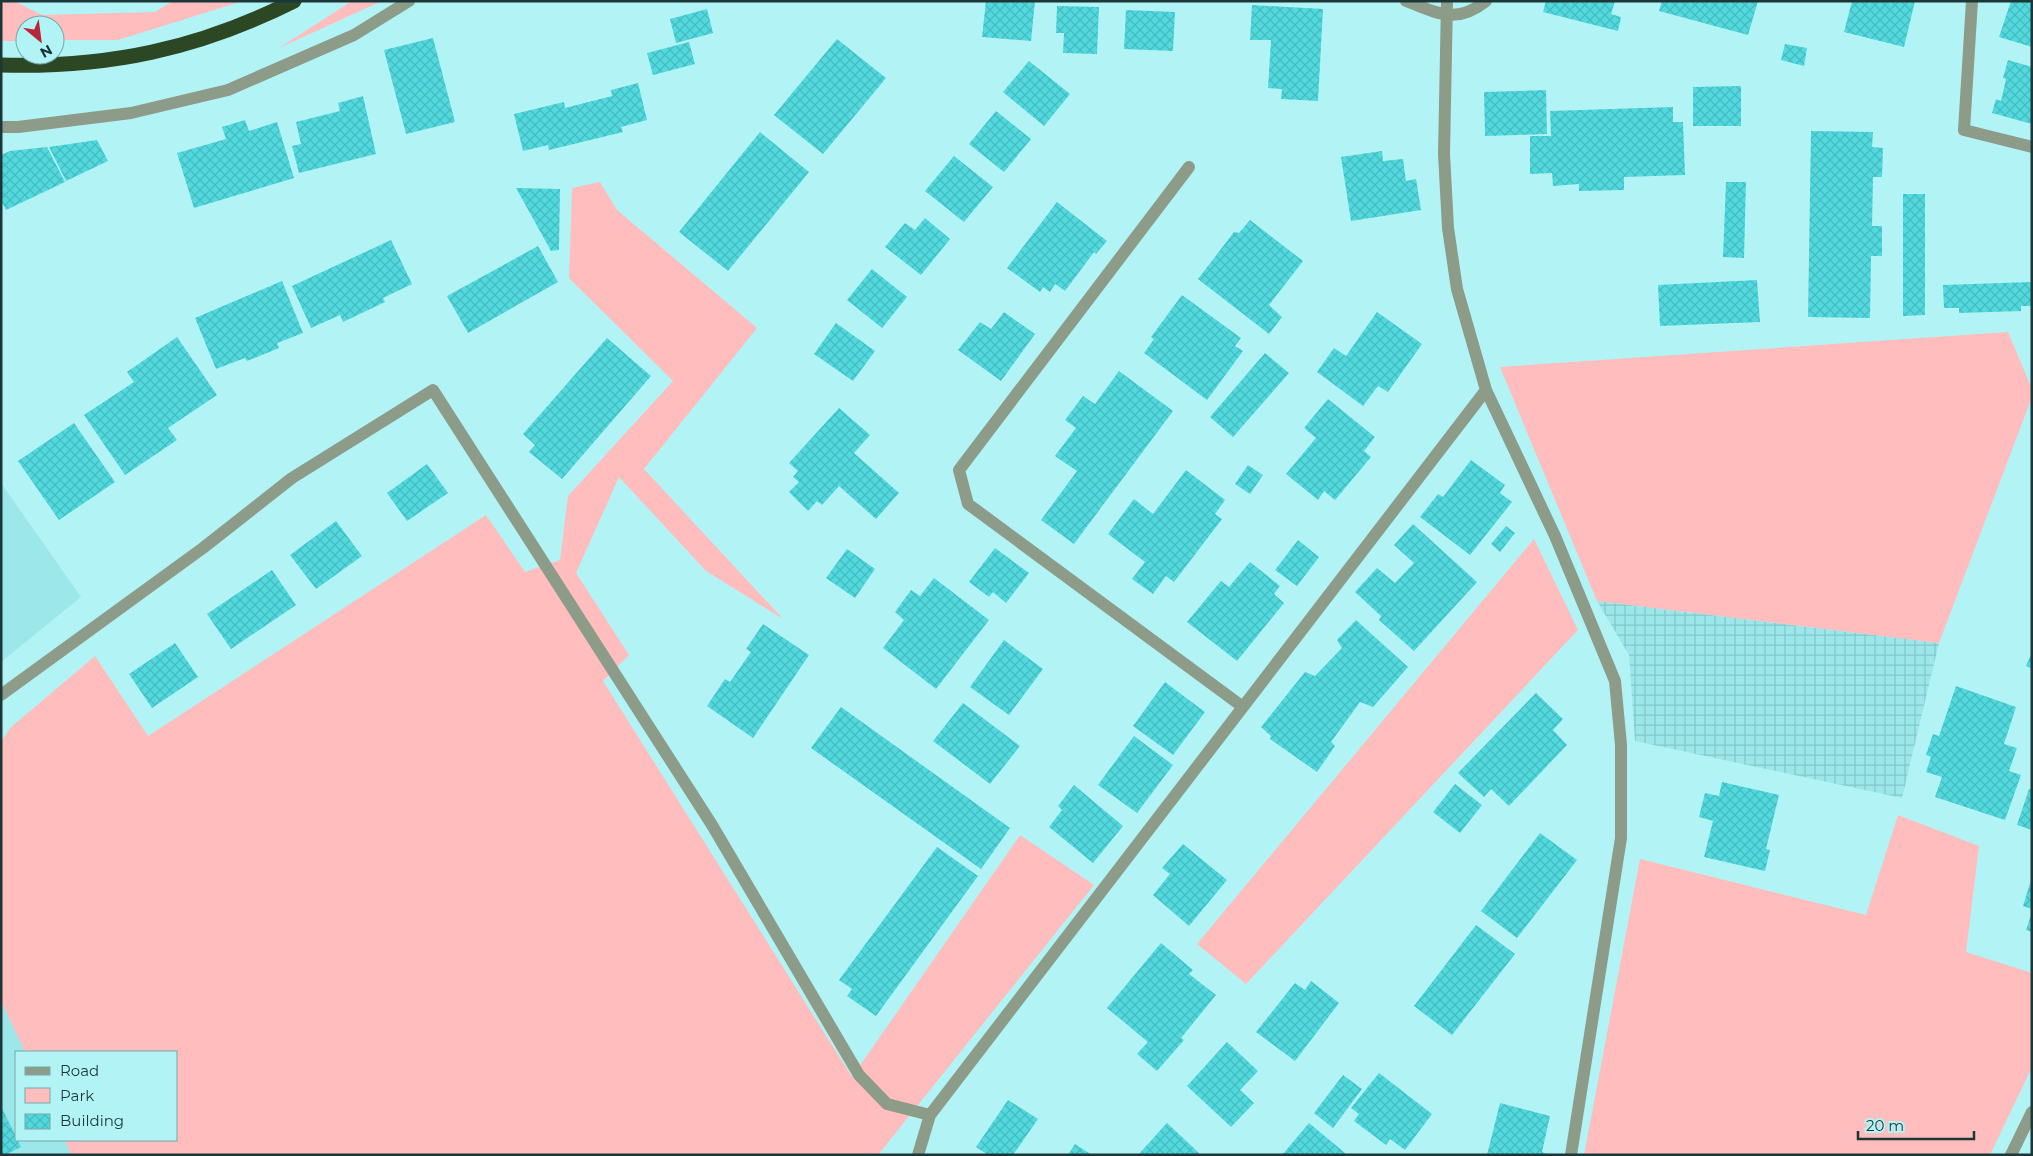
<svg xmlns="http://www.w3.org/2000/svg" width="2033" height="1156" font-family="Montserrat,sans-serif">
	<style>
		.built { fill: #9be7ea }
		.industrial { fill: url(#industrial-grid) }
		.green { fill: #ffbdbd }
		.building { fill: url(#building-cross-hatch) }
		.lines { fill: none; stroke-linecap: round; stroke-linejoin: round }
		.street { stroke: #8d9b89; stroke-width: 12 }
		.highway { stroke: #2c4724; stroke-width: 15 }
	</style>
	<defs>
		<pattern id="industrial-grid" width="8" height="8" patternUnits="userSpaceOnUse" patternTransform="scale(1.25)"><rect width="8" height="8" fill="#9be7ea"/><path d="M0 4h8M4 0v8" fill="none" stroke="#85c7c9"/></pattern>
		<pattern id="building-cross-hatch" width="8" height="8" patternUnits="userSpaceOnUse" patternTransform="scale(1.25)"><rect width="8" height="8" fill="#51d9de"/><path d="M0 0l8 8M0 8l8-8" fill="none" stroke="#46bbbf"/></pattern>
	</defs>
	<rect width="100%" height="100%" fill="#b2f4f6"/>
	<path class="built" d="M 1,483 L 81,597 L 1,662 Z
		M 1,1001 L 25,1052 L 16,1052 L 16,1140 L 65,1140 L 71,1155 L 1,1155 Z"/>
	<path class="industrial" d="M 1597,601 L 1939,643 L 1902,798 L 1635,741 L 1629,655 Z"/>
	<path class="green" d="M 1,1 L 14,1 L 42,15 L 155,12 L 173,1 L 243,1 L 118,40 L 55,40 L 55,25 L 25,25 L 25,41 L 1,41 Z
		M 352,1 L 382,1 L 279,48 Z
		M 600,182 L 617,210 L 757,328 L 644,469 L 783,619 L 706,571 L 619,477 L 576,573 L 629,655 L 603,681 L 852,1077 L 1020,835 L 1094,885 L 878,1155 L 71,1155 L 65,1140 L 176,1140 L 176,1052 L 25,1052 L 1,1001 L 1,742 L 10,728 L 95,656 L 148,736 L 486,515 L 525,572 L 560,560 L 568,496 L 673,381 L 569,278 L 572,188 Z
		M 2008,332 L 2032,389 L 2032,397 L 1939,643 L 1597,601 L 1500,367 Z
		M 1534,539 L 1578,630 L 1246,984 L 1197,944 Z
		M 1898,815 L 1979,846 L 1966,952 L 2032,973 L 2032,1067 L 1990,1155 L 1584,1155 L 1640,859 L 1866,915 Z"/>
	<path class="building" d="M 986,1 L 1035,1 L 1031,41 L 982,37 Z
		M 1546,1 L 1615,1 L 1611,14 L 1621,17 L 1618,31 L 1543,12 Z
		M 1662,1 L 1758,1 L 1748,35 L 1659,11 Z
		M 1852,1 L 1915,1 L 1904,47 L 1844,32 Z
		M 2011,1 L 2032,1 L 2032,47 L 1999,37 Z
		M 1252,5 L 1323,9 L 1318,101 L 1281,99 L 1282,89 L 1268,88 L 1271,40 L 1250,40 Z
		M 1057,6 L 1099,7 L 1097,54 L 1063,53 L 1064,33 L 1056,33 Z
		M 707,9 L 713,33 L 676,43 L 670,19 Z
		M 1126,10 L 1175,12 L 1173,51 L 1124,49 Z
		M 433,38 L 455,122 L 406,134 L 384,50 Z
		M 837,39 L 886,78 L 823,154 L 774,115 Z
		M 689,42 L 695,64 L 653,75 L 647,53 Z
		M 1785,44 L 1807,48 L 1804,66 L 1781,60 Z
		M 2008,60 L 2032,67 L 2032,124 L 1992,113 L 1996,99 L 2001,101 L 2006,79 L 2003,78 Z
		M 1029,61 L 1070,94 L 1044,126 L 1003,92 Z
		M 638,83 L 647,120 L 621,127 L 623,132 L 549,150 L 548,145 L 523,151 L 514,114 L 564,102 L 565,108 L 612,96 L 611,90 Z
		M 1741,86 L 1741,126 L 1693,126 L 1693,87 Z
		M 1546,90 L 1547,134 L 1485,136 L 1484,92 Z
		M 363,96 L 376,154 L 299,173 L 292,146 L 301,144 L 296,122 L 340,111 L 338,103 Z
		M 1673,107 L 1673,122 L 1683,122 L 1685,175 L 1624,177 L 1624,190 L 1579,191 L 1579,184 L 1553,186 L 1552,173 L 1530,174 L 1530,136 L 1551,136 L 1550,111 Z
		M 996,111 L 1031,139 L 1004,172 L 969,144 Z
		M 245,120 L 249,131 L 277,122 L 294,178 L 194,208 L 177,153 L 226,139 L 222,127 Z
		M 1811,131 L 1873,132 L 1872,147 L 1883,148 L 1882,177 L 1873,177 L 1872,226 L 1882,226 L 1882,256 L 1871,256 L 1870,318 L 1808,317 Z
		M 760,132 L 809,172 L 728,271 L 679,232 Z
		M 97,140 L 108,161 L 66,181 L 49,147 Z
		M 47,147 L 65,182 L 6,210 L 1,200 L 1,155 L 10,151 Z
		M 1382,151 L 1383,161 L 1403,159 L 1406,181 L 1416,179 L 1421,210 L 1351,221 L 1341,157 Z
		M 954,156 L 993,187 L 964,222 L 925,191 Z
		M 1726,182 L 1746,182 L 1744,258 L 1723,257 Z
		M 516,188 L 560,189 L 559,250 L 551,251 Z
		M 1903,194 L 1925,194 L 1925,315 L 1903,316 Z
		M 1057,202 L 1107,241 L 1096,254 L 1094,252 L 1065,291 L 1055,284 L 1050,292 L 1043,287 L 1040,292 L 1007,268 Z
		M 925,218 L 950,239 L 921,275 L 885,247 L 905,223 L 915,230 Z
		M 1250,220 L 1303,261 L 1269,305 L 1282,317 L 1269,334 L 1198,279 L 1234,232 L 1239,233 Z
		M 391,240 L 412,284 L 383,298 L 385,302 L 343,322 L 340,315 L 311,328 L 292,286 Z
		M 538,246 L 558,282 L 468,333 L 447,296 Z
		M 872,269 L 907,297 L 882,328 L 847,300 Z
		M 1757,280 L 1760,322 L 1660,326 L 1658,285 Z
		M 282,281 L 303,333 L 277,343 L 279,348 L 247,361 L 245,358 L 216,369 L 195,318 Z
		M 2032,282 L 2032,306 L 2021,306 L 2021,311 L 1959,313 L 1959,308 L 1944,308 L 1943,285 Z
		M 1182,295 L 1241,338 L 1235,346 L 1243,351 L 1207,400 L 1144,353 L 1154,339 L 1151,337 Z
		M 1004,312 L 1035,334 L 1001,381 L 958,350 L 980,322 L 991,329 Z
		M 1377,312 L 1422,344 L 1388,392 L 1378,386 L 1363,406 L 1317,372 L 1334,348 L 1346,356 Z
		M 836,323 L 875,351 L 853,381 L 814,354 Z
		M 177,337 L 217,395 L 168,428 L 177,440 L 125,475 L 84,415 L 134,382 L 127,372 Z
		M 607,338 L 651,376 L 562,479 L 529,452 L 535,445 L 523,434 Z
		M 1265,353 L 1289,373 L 1233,437 L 1210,417 Z
		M 1119,371 L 1173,411 L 1074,544 L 1041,520 L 1077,471 L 1055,456 L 1076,428 L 1065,420 L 1083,396 L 1095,404 Z
		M 1328,399 L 1375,437 L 1364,451 L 1371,457 L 1335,500 L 1324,491 L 1318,500 L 1286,474 L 1316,438 L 1304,428 Z
		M 839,408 L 870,435 L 854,453 L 899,493 L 876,519 L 839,486 L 822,505 L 817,501 L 808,511 L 789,492 L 799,482 L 793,477 L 798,471 L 789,463 Z
		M 74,423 L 115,482 L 59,520 L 18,461 Z
		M 1471,460 L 1505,485 L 1500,493 L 1512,502 L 1470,555 L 1420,517 L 1438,494 L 1443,497 Z
		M 427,464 L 448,493 L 407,521 L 387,493 Z
		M 1248,465 L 1263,475 L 1250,494 L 1235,484 Z
		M 1186,470 L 1225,500 L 1215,514 L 1222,519 L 1174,582 L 1166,576 L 1153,594 L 1132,579 L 1145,562 L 1108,534 L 1134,499 L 1153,514 Z
		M 336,521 L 362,556 L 316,589 L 290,555 Z
		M 1413,524 L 1477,582 L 1414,651 L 1379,620 L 1381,616 L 1355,592 L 1377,568 L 1395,583 L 1414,563 L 1394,545 Z
		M 1506,526 L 1515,533 L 1500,552 L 1491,544 Z
		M 1298,540 L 1319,557 L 1297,586 L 1275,570 Z
		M 995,548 L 1029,573 L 1006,603 L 993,592 L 989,597 L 969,582 Z
		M 847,549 L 875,569 L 855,598 L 826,578 Z
		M 1250,562 L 1280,586 L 1274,594 L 1284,603 L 1237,661 L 1187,622 L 1221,581 L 1229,587 Z
		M 272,570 L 296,605 L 231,649 L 207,614 Z
		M 934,578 L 989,620 L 936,689 L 883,648 L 904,620 L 895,612 L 911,590 L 920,596 Z
		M 1356,620 L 1408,667 L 1373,707 L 1360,702 L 1331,742 L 1335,746 L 1317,772 L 1270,739 L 1271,736 L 1261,727 L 1305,672 L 1315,676 L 1342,648 L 1337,640 Z
		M 763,624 L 809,655 L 753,738 L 707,706 L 725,679 L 730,682 L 751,652 L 746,649 Z
		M 1004,640 L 1043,669 L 1009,715 L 970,687 Z
		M 175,643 L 198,677 L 152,708 L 129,674 Z
		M 2032,652 L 2032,669 L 2026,666 Z
		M 1165,682 L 1205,712 L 1173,755 L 1133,726 Z
		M 1956,686 L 2016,707 L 2004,744 L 2017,748 L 2009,771 L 2021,775 L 2005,820 L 1935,797 L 1942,777 L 1926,772 L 1931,757 L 1926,755 L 1933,734 L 1939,736 Z
		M 1536,693 L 1563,719 L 1553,730 L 1567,745 L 1509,806 L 1491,789 L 1484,797 L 1458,773 Z
		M 963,703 L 1020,746 L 990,784 L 933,741 Z
		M 841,707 L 1010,828 L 981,869 L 811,748 Z
		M 1134,736 L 1173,765 L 1137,813 L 1098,785 Z
		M 1722,782 L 1779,795 L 1766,849 L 1770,850 L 1765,871 L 1704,857 L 1713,821 L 1699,817 L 1705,793 L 1719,796 Z
		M 1455,784 L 1482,805 L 1460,833 L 1433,812 Z
		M 1074,785 L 1123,826 L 1093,863 L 1049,827 L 1062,810 L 1058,806 Z
		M 2029,789 L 2032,790 L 2032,830 L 2017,825 Z
		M 1540,833 L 1577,860 L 1517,938 L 1481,911 Z
		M 1183,844 L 1227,880 L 1189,926 L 1153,895 L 1170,874 L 1162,868 Z
		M 937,847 L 978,876 L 876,1016 L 847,996 L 852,989 L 839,980 Z
		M 2031,880 L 2032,880 L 2032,909 L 2023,906 Z
		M 2032,912 L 2032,932 L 2026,930 Z
		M 1476,925 L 1515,954 L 1452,1035 L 1414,1006 Z
		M 1161,943 L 1193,970 L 1189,974 L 1216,995 L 1181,1038 L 1184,1040 L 1157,1071 L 1137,1054 L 1148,1042 L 1107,1008 Z
		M 1311,981 L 1339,1003 L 1295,1061 L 1256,1032 L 1295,983 L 1305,990 Z
		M 1227,1042 L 1258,1071 L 1240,1090 L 1254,1103 L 1231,1127 L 1187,1086 Z
		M 1379,1073 L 1432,1114 L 1405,1150 L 1390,1139 L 1386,1145 L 1354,1121 L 1359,1114 L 1351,1108 Z
		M 1343,1075 L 1362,1089 L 1333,1128 L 1314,1113 Z
		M 1008,1100 L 1038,1119 L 1013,1155 L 988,1155 L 976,1147 Z
		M 1500,1103 L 1550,1116 L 1542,1152 L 1549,1155 L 1487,1155 Z
		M 1,1106 L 21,1147 L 5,1155 L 1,1155 Z
		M 1167,1123 L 1199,1153 L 1198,1155 L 1138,1155 Z
		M 1309,1123 L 1345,1153 L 1344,1155 L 1282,1155 Z
		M 1075,1144 L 1092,1155 L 1068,1155 Z"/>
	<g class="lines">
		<path class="street" d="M 1406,1 C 1437,13 1456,25 1486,1
			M 1447,1 L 1444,154 L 1448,228 L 1457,289 L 1486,390 L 1555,536 L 1615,681 L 1621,745 L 1621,838 L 1571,1155
			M 1972,1 L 1964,130 L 2032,147
			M 1,127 L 18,127 L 131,113 L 228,90 L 354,35 L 409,1
			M 1189,167 L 959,470 L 968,504 L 1243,707
			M 1,695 L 203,548 L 292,478 L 433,390 L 712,825 L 859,1075 L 887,1104 L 930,1115 L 1486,390
			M 918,1155 L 930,1115
			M 2011,1155 L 2032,1112"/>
		<path class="highway" d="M 1,65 C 109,68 198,49 294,1"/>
	</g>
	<rect width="2033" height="1156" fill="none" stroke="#1c3738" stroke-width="5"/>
	<rect x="15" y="1051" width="162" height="90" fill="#b2f4f6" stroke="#76a8aa"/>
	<rect x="25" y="1067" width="25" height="8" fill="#8d9b89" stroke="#76a8aa"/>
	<text x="60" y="1076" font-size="15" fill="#1c3738">Road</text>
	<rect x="25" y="1088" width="25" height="15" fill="#ffbdbd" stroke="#76a8aa"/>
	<text x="60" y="1101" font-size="15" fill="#1c3738">Park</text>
	<rect x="25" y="1114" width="25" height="15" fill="url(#building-cross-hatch)" stroke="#76a8aa"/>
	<text x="60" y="1126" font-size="15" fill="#1c3738">Building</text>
	<g transform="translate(40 40) rotate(151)"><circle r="24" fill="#b2f4f6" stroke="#76a8aa"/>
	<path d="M0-4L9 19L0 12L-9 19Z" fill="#b8263c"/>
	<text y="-8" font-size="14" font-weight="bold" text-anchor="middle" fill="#1c3738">N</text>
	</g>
	<path d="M1858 1131v8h116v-8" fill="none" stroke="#1c3738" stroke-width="2.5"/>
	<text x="1866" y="1131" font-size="15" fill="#1c3738" stroke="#b2f4f6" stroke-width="4" paint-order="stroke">20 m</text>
</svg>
